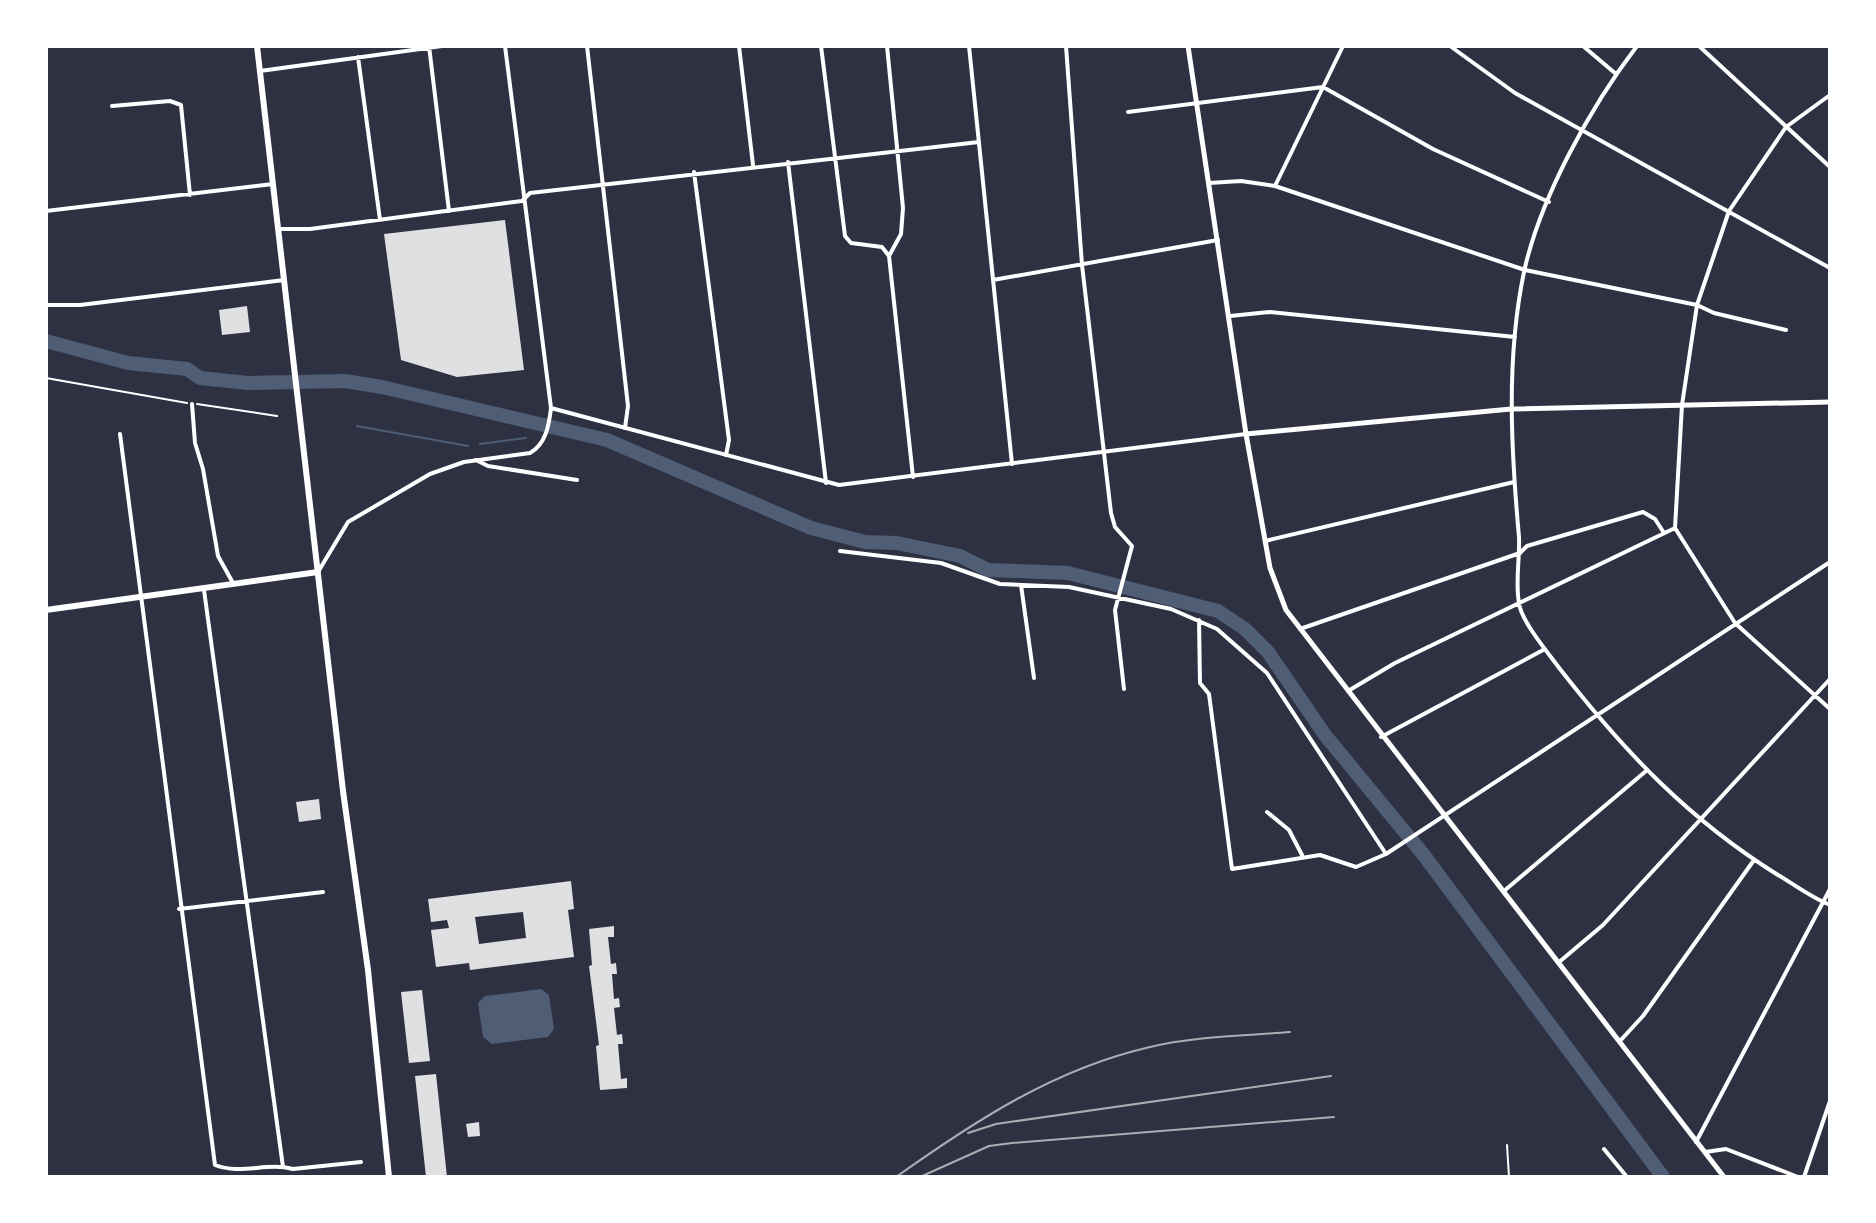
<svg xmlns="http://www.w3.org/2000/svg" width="1876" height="1223" font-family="'Alegreya Sans',sans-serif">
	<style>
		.water { fill: #4f5d75 }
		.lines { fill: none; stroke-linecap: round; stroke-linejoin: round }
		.stream { stroke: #4f5d75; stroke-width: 2 }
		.river { stroke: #4f5d75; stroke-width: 14 }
		.building { fill: #e0e0e3; fill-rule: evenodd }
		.path { stroke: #fff; stroke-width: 2 }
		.service { stroke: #fff; stroke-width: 2 }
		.minor { stroke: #fff; stroke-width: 4 }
		.tertiary { stroke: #fff; stroke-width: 4 }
		.secondary { stroke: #fff; stroke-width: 5 }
		.primary { stroke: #fff; stroke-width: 6 }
		.rail { stroke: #abadb3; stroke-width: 2 }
	</style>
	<rect width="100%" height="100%" fill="#2d3142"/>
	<path class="water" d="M 541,989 L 549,995 L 554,1029 L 548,1037 L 492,1044 L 483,1037 L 478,1003 L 485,996 Z"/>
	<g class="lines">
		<path class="stream" d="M 357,426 L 468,446
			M 480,444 L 526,438"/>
		<path class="river" d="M 46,341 L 128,363 L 187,369 L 200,378 L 248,383 L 345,381 L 382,387 L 607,440 L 811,528 L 865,542 L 897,543 L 960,556 L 988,570 L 1068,573 L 1218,611 L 1245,629 L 1268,652 L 1325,735 L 1423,854 L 1663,1177"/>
	</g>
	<path class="building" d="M 505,220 L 524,370 L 457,377 L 401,360 L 384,234 Z
		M 247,306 L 250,332 L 222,335 L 219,310 Z
		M 319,799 L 321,819 L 299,822 L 296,802 Z
		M 571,881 L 574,909 L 568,910 L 574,957 L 470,970 L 469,963 L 436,967 L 431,930 L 449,928 L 447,920 L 431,922 L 428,899 ZM 523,912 L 526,938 L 479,944 L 475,917 Z
		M 614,926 L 614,937 L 608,937 L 611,964 L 616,963 L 617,974 L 612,974 L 614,999 L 619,998 L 620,1007 L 614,1008 L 617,1035 L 622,1034 L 623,1044 L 618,1044 L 621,1079 L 627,1078 L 627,1088 L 600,1090 L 596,1046 L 599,1045 L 589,966 L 592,965 L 589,929 Z
		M 422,990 L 430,1061 L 409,1063 L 401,992 Z
		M 436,1074 L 447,1177 L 426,1177 L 415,1076 Z
		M 479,1122 L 480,1136 L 468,1137 L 466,1124 Z"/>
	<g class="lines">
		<path class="path" d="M 46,378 L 187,403
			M 197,404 L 277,416"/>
		<path class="service" d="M 1507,1145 L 1509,1177"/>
		<path class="minor" d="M 429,46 L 449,211
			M 587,46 L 628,406 L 625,428
			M 739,46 L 753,165
			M 821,46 L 845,236 L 851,243 L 882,247 L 889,256 L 913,477
			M 887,46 L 903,208 L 901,234 L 889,256
			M 969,46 L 1012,464
			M 1066,46 L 1082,265 L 1111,513 L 1115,527 L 1132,546 L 1115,610 L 1124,689
			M 1450,46 L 1515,93 L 1830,268
			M 1583,46 L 1616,74
			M 1637,46 C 1591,106 1540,198 1524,272 C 1506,358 1511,449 1519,537 C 1520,558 1515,582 1519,603 C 1521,621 1549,654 1560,669 C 1624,751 1688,819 1778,875 C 1795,885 1812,898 1830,905
			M 1699,46 L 1830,167
			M 358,57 L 380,220
			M 260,71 L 442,46
			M 1830,95 L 1786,127 L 1729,211 L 1697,305 L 1682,405 L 1675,528 L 1735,623 L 1830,709
			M 112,106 L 170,101 L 181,105 L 190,195
			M 1128,112 L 1323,87 L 1433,149 L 1549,202
			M 788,162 L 826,483
			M 694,172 L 729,440 L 726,455
			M 1209,183 L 1241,181 L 1275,186 L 1525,270 L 1697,305 L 1714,313 L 1786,330
			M 1275,186 L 1343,46
			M 46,211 L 273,184
			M 278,229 L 310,229 L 522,201 L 530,193 L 979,142
			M 993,280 L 1218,240
			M 46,305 L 80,305 L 284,280
			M 1230,316 L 1269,312 L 1515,337
			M 192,404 L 195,443 L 203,469 L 218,556 L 233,583
			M 120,434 L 215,1165 C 241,1175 267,1162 293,1169 L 361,1162
			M 476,460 L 488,466 L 577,480
			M 1265,541 L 1514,482
			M 840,551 L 941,563 L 1000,584 L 1069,587 L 1171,609 L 1217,629 L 1267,673 L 1386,854 L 1830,562
			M 1021,585 L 1034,678
			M 204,590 L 283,1167
			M 1199,620 L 1200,683 L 1209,694 L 1232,869 L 1320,855 L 1356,867 L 1386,854
			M 1300,629 L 1520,553 L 1527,546 L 1643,512 L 1655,519 L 1664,533
			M 1348,691 L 1395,663 L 1675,528
			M 1381,737 L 1545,649
			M 1267,812 L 1289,830 L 1302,855
			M 1504,891 L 1646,771
			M 179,909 L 323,892
			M 1558,963 L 1603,925 L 1830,679
			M 1620,1041 L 1643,1016 L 1754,860
			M 1696,1142 L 1830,889
			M 1604,1149 L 1627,1177
			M 1705,1152 L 1726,1149 L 1798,1177
			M 1804,1177 L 1830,1101"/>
		<path class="tertiary" d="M 551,408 L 839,485 L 1246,434
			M 318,572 L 348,522 L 430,474 L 464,462 L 530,453 C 546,444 549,425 551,408 L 505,46"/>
		<path class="secondary" d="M 1188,46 L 1246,434 L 1270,568 L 1286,610 L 1724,1177
			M 1246,434 L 1511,409 L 1830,402"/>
		<path class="primary" d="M 257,46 L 343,791 L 368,970 L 389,1177
			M 46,610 L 318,572"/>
		<path class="rail" d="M 968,1133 L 996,1124 L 1331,1076
			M 896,1177 C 975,1121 1054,1069 1150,1047 C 1194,1036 1244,1036 1290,1032
			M 920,1177 L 989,1146 L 1012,1143 L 1334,1117"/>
	</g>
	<rect width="1876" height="1223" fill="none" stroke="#ffffff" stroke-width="96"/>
</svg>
